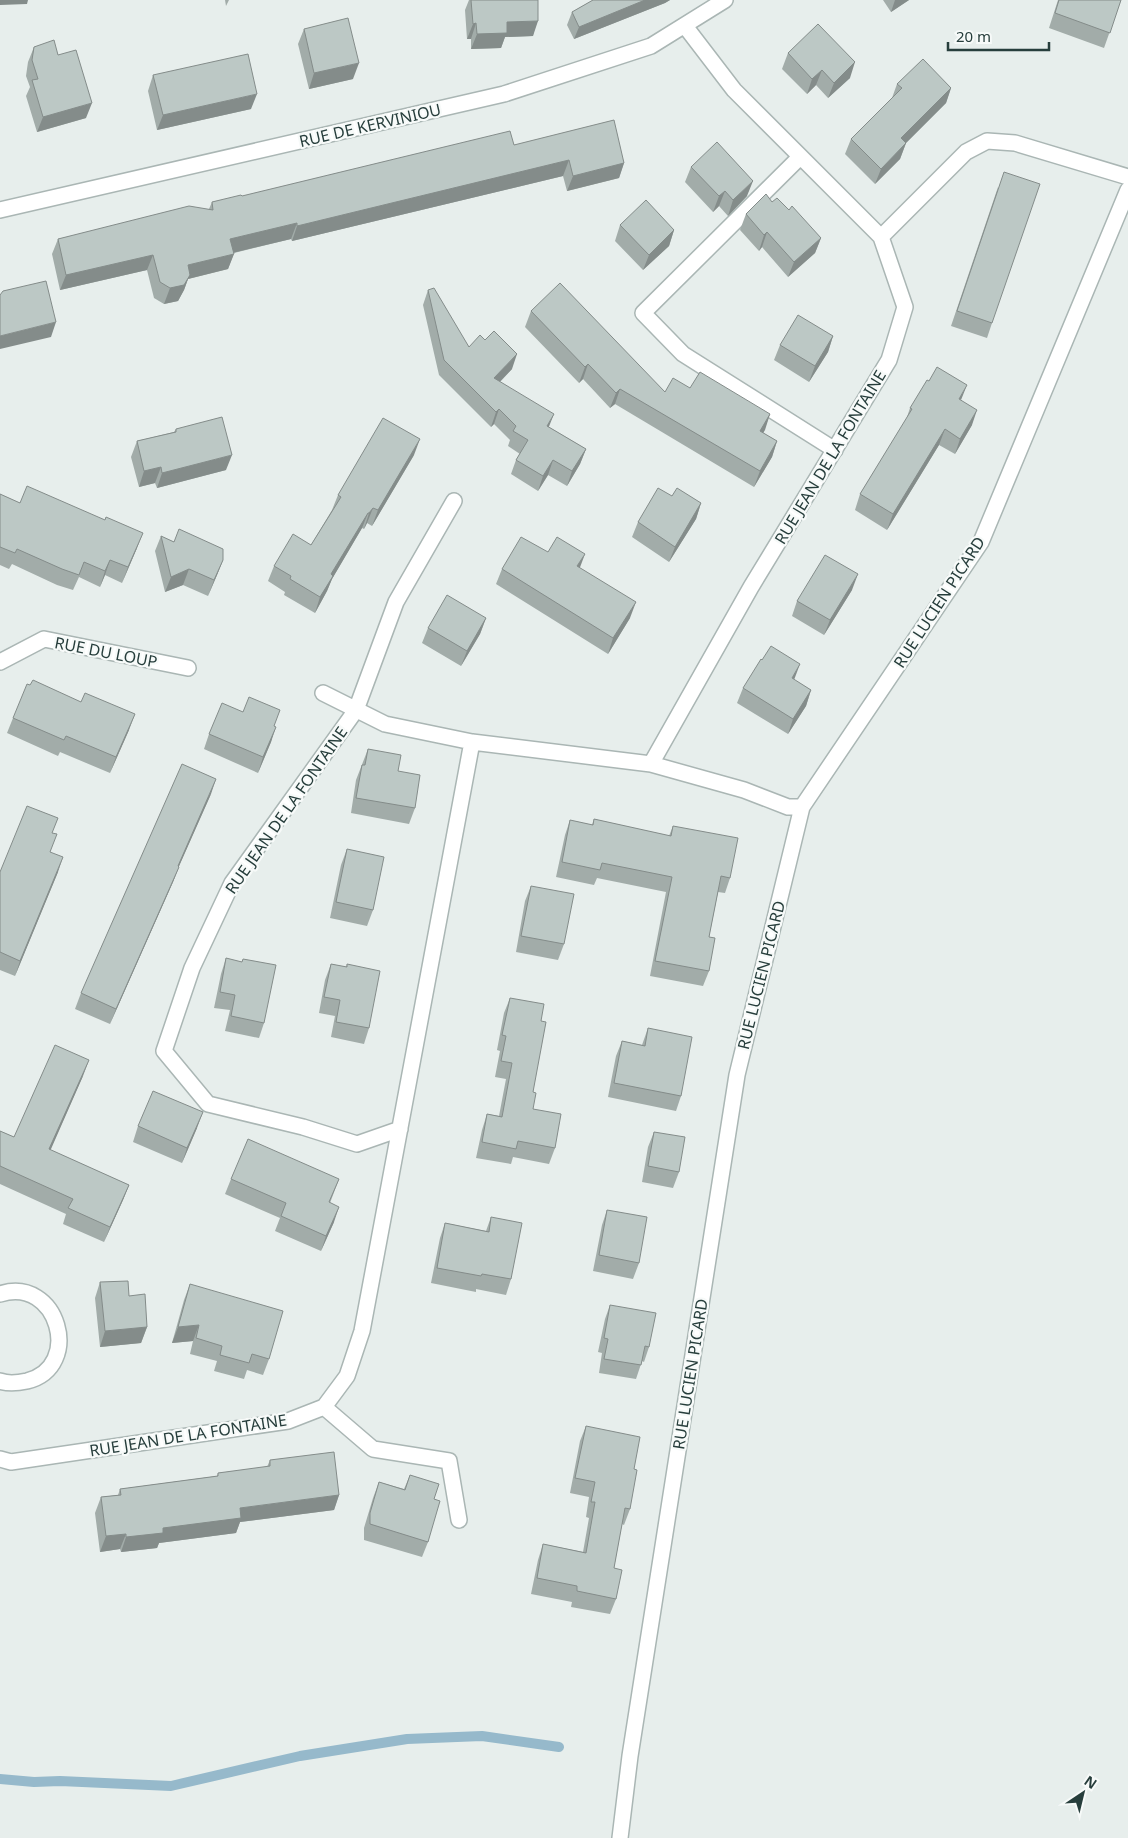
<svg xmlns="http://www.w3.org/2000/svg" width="1128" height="1838" font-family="'Noto Sans',sans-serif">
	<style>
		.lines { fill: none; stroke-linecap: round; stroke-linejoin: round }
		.stream { stroke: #96b9cb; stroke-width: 10 }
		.street-casing { stroke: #aab6b4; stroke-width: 18 }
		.street { stroke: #fff; stroke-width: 15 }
		.wall { fill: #a2aca9 }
		.shaded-wall { fill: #848c8a }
		.building { fill: #bcc8c5; stroke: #848c8a }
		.labels { text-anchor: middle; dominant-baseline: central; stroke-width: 4.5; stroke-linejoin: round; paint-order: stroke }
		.street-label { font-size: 16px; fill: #273e3c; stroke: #f7faf9 }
	</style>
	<rect width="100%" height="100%" fill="#e7eeec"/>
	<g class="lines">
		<path class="stream" d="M 0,1779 L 34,1782 L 60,1781 L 171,1786 L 300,1756 L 407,1739 L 482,1736 L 559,1747"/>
		<g class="street-casing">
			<path id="street" d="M 800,157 L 643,313 L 683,354 L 835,450
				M 0,210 L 504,94 L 651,46 L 725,0
				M 881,237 L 966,152 L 987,141 L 1015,143 L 1128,177
				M 0,662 L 44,639 L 188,668
				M 323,693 L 385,724 L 472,742 L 651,764 L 744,790 L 788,807 L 802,807
				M 651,764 L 751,587 L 889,360 L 905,307 L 881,237 L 734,90 L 685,26
				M 400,1129 L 357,1144 L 303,1127 L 208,1104 L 164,1051 L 192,968 L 232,883 L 356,710 L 396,602 L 454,501
				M 0,1294 C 58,1275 84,1367 27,1381 C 18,1383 8,1384 0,1381
				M 324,1407 L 373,1449 L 449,1461 L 459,1520
				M 0,1459 L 11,1462 L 288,1421 L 324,1407 L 347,1376 L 362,1331 L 472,742
				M 620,1838 L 630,1756 L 737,1075 L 802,807 L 981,542 L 1128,190"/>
		</g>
		<use href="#street" class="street"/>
	</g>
	<path class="wall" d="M 225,0 L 229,0 L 226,6 Z
		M 469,0 L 538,0 L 533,36 L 505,37 L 501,48 L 471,49 L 471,39 L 467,39 L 465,10 Z
		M 593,0 L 670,0 L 665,3 L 574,39 L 567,25 L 572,12 Z
		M 883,0 L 909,0 L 891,12 Z
		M 1058,0 L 1121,0 L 1104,48 L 1049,28 Z
		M 304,29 L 353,79 L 309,89 L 298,44 Z
		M 34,47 L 58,55 L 86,118 L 37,132 L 26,96 L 30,87 L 26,76 L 28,62 Z
		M 788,53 L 850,78 L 828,98 L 816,85 L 807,94 L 782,69 Z
		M 153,75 L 251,109 L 157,130 L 148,91 Z
		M 897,84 L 951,88 L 946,103 L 906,143 L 900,159 L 875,184 L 845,154 L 851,139 L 892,98 Z
		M 514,145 L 624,163 L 619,178 L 567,191 L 563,176 L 292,241 L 291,239 L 234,253 L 228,269 L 188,279 L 184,290 L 178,301 L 164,304 L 154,298 L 147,270 L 60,290 L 52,254 L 58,239 L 209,209 L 212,202 Z
		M 691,167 L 747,196 L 728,216 L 719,206 L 713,212 L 685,182 Z
		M 998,187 L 992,323 L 987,338 L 951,326 Z
		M 772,202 L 789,210 L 821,238 L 815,253 L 788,277 L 762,247 L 759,251 L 740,230 L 746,214 Z
		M 620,225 L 674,230 L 669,246 L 643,270 L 615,241 Z
		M 428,290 L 469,347 L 512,369 L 500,382 L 549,427 L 586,449 L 580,464 L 567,486 L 548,475 L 538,491 L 511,474 L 516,460 L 520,454 L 508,446 L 510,440 L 494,424 L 491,427 L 439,375 L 423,305 Z
		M 531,311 L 665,392 L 690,388 L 770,414 L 763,433 L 777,441 L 772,457 L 754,487 L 615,404 L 610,408 L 583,379 L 579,383 L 525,327 Z
		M 833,336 L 828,352 L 809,382 L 774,360 L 780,345 Z
		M 961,400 L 972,425 L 955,454 L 939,445 L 887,530 L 855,510 L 860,494 L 906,420 L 910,408 Z
		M 176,429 L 226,470 L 157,488 L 155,483 L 139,487 L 131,457 L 137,441 L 174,432 Z
		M 414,455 L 372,526 L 367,523 L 364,529 L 362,528 L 332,579 L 327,591 L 315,613 L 284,595 L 285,592 L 268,581 L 274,566 L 311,545 L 332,510 L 338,495 Z
		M 0,494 L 20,503 L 137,548 L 122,583 L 105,575 L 100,587 L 79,577 L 73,590 L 57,585 L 12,564 L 9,569 L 0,565 Z
		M 672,496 L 701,503 L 696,519 L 669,562 L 632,537 L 638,522 Z
		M 161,536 L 174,542 L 223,560 L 217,575 L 208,596 L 183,585 L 165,592 L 155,551 Z
		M 548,552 L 580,568 L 630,618 L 608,654 L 496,584 L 502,569 Z
		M 852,590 L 824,635 L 792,616 L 797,601 Z
		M 486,618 L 480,634 L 461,666 L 422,643 L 428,628 Z
		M 794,680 L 811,690 L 806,706 L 788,734 L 737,703 L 743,688 Z
		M 13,718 L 129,730 L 110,773 L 60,752 L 58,756 L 7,733 Z
		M 275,726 L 271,742 L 258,773 L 204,749 L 209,734 Z
		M 368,749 L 398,771 L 415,808 L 409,824 L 351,813 L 356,780 Z
		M 211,794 L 179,866 L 173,882 L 110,1024 L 75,1009 L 81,993 Z
		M 594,819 L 669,836 L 673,826 L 730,878 L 725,893 L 718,892 L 709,937 L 709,971 L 703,986 L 650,976 L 666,892 L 597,878 L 594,885 L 556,877 L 565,835 L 570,820 L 592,825 Z
		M 52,833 L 50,852 L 58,872 L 15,976 L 0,970 L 0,872 Z
		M 347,849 L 373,910 L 367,926 L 330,918 L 341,865 Z
		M 531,886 L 564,944 L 558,960 L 516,952 L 525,901 Z
		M 226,958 L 264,1023 L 259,1038 L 225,1031 L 230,1010 L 214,1008 L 221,974 Z
		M 331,964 L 346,967 L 347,964 L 369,1028 L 364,1044 L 331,1037 L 335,1016 L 319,1013 L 325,980 Z
		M 510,998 L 541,1021 L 533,1092 L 533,1109 L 555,1148 L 549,1164 L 513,1157 L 511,1164 L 476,1158 L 482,1130 L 487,1114 L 499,1116 L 506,1079 L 495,1077 L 500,1051 L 497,1050 L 504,1013 Z
		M 648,1028 L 681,1096 L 676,1111 L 608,1097 L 616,1056 L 622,1041 L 642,1045 Z
		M 83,1076 L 50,1150 L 129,1185 L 123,1200 L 104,1242 L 63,1224 L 66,1214 L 0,1184 L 0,1131 L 14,1137 Z
		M 138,1126 L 197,1128 L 182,1163 L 133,1142 Z
		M 654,1132 L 679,1172 L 673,1188 L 642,1182 L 648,1147 Z
		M 231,1179 L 339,1179 L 330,1203 L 334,1222 L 321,1251 L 275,1231 L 280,1218 L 225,1194 Z
		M 607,1210 L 639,1263 L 633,1279 L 593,1271 L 602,1225 Z
		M 491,1217 L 511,1279 L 506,1295 L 476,1289 L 476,1292 L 431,1283 L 440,1238 L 445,1223 L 486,1231 Z
		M 100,1282 L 129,1296 L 147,1327 L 141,1343 L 100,1347 L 95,1298 Z
		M 190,1284 L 269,1359 L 263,1375 L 247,1370 L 244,1379 L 214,1371 L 217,1361 L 190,1354 L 193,1341 L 172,1343 L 184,1300 Z
		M 610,1305 L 649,1347 L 644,1362 L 642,1361 L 636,1379 L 599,1373 L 602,1353 L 598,1352 L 605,1319 Z
		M 586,1426 L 634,1469 L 630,1509 L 624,1525 L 622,1524 L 614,1568 L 616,1599 L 610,1614 L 571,1607 L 572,1602 L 531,1594 L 538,1560 L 543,1544 L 583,1552 L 589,1518 L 586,1517 L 589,1497 L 570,1493 L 580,1441 Z
		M 270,1460 L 339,1495 L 334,1510 L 240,1522 L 236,1533 L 159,1543 L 157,1548 L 121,1552 L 120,1549 L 100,1552 L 95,1513 L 101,1497 L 118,1495 L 120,1489 L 217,1476 L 218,1473 L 267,1467 Z
		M 410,1475 L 434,1499 L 428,1542 L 422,1557 L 364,1540 L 364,1528 L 373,1498 L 379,1482 L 404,1489 Z"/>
	<path class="shaded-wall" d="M 0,0 L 28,0 L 27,4 L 0,5 Z
		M 645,0 L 670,0 L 665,3 L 574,39 L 579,27 Z
		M 895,0 L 909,0 L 891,12 Z
		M 538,21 L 533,36 L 505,37 L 501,48 L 471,49 L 477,34 L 507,22 Z
		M 476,23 L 471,39 L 467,39 L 473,24 Z
		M 855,62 L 850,78 L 828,98 L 834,83 Z
		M 359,63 L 353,79 L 309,89 L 314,73 Z
		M 822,70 L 816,85 L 807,94 L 812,79 Z
		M 951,88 L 946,103 L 895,154 L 901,138 Z
		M 257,94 L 251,109 L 157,130 L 163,115 Z
		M 92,103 L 86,118 L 37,132 L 43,117 Z
		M 906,143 L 900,159 L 875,184 L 881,169 Z
		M 569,160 L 563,176 L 292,241 L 297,226 Z
		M 624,163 L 619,178 L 567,191 L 573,176 Z
		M 753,181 L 747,196 L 728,216 L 733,200 Z
		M 725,191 L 719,206 L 713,212 L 719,196 Z
		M 297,223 L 291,239 L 224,255 L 230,239 Z
		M 674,230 L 669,246 L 643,270 L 649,255 Z
		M 767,232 L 762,247 L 759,251 L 764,235 Z
		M 821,238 L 815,253 L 788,277 L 794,262 Z
		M 234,254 L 228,269 L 188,279 L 184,290 L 178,301 L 164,304 L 170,288 L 188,265 Z
		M 153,255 L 147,270 L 60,290 L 66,275 Z
		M 56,322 L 51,337 L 0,349 L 0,336 Z
		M 833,336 L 828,352 L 809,382 L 815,366 Z
		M 517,354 L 512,369 L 489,393 L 494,378 Z
		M 588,364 L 583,379 L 579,383 L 585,367 Z
		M 967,385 L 961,400 L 959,399 Z
		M 620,389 L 615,404 L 610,408 L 616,393 Z
		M 499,409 L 494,424 L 491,427 L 496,412 Z
		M 977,410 L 972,425 L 955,454 L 960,439 Z
		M 554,414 L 548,429 L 547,426 Z
		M 770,414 L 765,430 L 755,447 L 760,431 Z
		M 945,429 L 939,445 L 887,530 L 893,514 Z
		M 420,439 L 414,455 L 372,526 L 378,510 Z
		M 777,441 L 772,457 L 754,487 L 760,471 Z
		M 586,449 L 580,464 L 567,486 L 572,471 Z
		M 232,455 L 226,470 L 157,488 L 162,473 Z
		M 553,460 L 548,475 L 538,491 L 543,476 Z
		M 161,467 L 155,483 L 139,487 L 144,471 Z
		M 701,503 L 696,519 L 669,562 L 675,547 Z
		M 373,508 L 367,523 L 364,529 L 369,513 Z
		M 368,513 L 362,528 L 332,579 L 327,591 L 315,613 L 320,597 L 331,574 Z
		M 143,533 L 137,548 L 122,583 L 128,567 Z
		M 585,554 L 579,570 L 577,566 Z
		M 110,560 L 105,575 L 100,587 L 105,571 Z
		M 223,560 L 217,575 L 208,596 L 214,580 Z
		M 189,569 L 183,585 L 165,592 L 171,577 Z
		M 858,574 L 852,590 L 824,635 L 830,620 Z
		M 636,602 L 630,618 L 608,654 L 613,638 Z
		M 486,618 L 480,634 L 461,666 L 467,651 Z
		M 800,664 L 794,680 L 792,678 Z
		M 811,690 L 806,706 L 788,734 L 793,719 Z
		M 135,714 L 129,730 L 110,773 L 116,757 Z
		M 276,727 L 271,742 L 258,773 L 263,757 Z
		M 216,779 L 211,794 L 172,882 L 178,866 Z
		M 63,857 L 58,872 L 15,976 L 20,961 Z
		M 179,867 L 173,882 L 110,1024 L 116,1009 Z
		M 89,1060 L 83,1076 L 44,1165 L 49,1149 Z
		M 203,1112 L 197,1128 L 182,1163 L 187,1148 Z
		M 129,1185 L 123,1200 L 104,1242 L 110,1227 Z
		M 339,1207 L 334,1222 L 321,1251 L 326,1236 Z
		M 199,1325 L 193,1341 L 172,1343 L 178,1327 Z
		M 147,1327 L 141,1343 L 100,1347 L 105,1331 Z
		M 339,1495 L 334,1510 L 240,1522 L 236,1533 L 159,1543 L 157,1548 L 121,1552 L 126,1537 L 240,1508 Z
		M 126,1534 L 120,1549 L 100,1552 L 106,1536 Z"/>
	<path class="building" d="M 471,0 L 538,0 L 538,21 L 507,22 L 507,33 L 477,34 L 476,23 L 473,24 Z
		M 593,0 L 645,0 L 579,27 L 572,12 Z
		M 1059,0 L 1121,0 L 1110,33 L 1055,13 Z
		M 348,18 L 359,63 L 314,73 L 304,29 Z
		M 818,24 L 855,62 L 834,83 L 822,70 L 812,79 L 788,53 Z
		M 54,40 L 58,55 L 76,50 L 92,103 L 43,117 L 32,80 L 38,79 L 32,60 L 34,47 Z
		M 248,54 L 257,94 L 163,115 L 153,75 Z
		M 923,59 L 951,88 L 901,138 L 906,143 L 881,169 L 851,139 L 902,88 L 897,84 Z
		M 614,120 L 624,163 L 573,176 L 569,160 L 297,226 L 297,223 L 230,239 L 234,254 L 188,265 L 190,275 L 184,285 L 170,288 L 160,282 L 153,255 L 66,275 L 58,239 L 189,206 L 213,210 L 212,202 L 241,195 L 242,196 L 510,131 L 514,145 Z
		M 717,142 L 753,181 L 733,200 L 725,191 L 719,196 L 691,167 Z
		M 1004,172 L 1040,184 L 992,323 L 957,311 Z
		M 766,194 L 772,202 L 777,198 L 789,210 L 792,206 L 821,238 L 794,262 L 767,232 L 764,235 L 746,214 Z
		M 646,200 L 674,230 L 649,255 L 620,225 Z
		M 46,281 L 56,322 L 0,336 L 0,295 L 3,291 Z
		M 560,283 L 665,392 L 673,378 L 690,388 L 700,372 L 770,414 L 760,431 L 777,441 L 760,471 L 620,389 L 616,393 L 588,364 L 585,367 L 531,311 Z
		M 434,288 L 469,347 L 480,335 L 485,340 L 494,331 L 517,354 L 494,378 L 554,414 L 547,426 L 586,449 L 572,471 L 553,460 L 543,476 L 516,460 L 528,440 L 513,431 L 516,426 L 499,409 L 496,412 L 444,360 L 428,290 Z
		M 798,315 L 833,336 L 815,366 L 780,345 Z
		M 937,367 L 967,385 L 959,399 L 977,410 L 960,439 L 945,429 L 893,514 L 860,494 L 912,409 L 910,408 L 927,380 L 929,381 Z
		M 222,417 L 232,455 L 162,473 L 161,467 L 144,471 L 137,441 L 176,432 L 176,429 Z
		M 383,418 L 420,439 L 378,510 L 373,508 L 369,513 L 368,513 L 331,574 L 333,576 L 320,597 L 290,579 L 291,576 L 274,566 L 293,534 L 311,545 L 341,497 L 338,495 Z
		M 27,486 L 105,520 L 106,517 L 143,533 L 128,567 L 110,560 L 105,571 L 84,562 L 79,575 L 62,569 L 17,549 L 15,553 L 0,547 L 0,494 L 20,503 Z
		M 658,488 L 672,496 L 677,488 L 701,503 L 675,547 L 638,522 Z
		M 179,529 L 223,549 L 223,560 L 214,580 L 189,569 L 171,577 L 161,536 L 174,542 Z
		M 521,537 L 548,552 L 557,537 L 585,554 L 577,566 L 636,602 L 613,638 L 502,569 Z
		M 825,555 L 858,574 L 830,620 L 797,601 Z
		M 447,595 L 486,618 L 467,651 L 428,628 Z
		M 771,646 L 800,664 L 792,678 L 811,690 L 793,719 L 743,688 L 761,659 L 762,660 Z
		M 33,680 L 81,702 L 85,693 L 135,714 L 116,757 L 66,736 L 64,740 L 13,718 L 27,684 L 30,685 Z
		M 249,697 L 280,710 L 274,726 L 276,727 L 263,757 L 209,734 L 222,703 L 243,712 Z
		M 368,749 L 401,755 L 398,771 L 420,775 L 415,808 L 356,798 L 362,765 L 365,765 Z
		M 182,764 L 216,779 L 178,866 L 179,867 L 116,1009 L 81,993 Z
		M 27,806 L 58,818 L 52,833 L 57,834 L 50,852 L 63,857 L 20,961 L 0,952 L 0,872 Z
		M 594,819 L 671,836 L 673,826 L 738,838 L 730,878 L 721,876 L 709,937 L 715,938 L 709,971 L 655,961 L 672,877 L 602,863 L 600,870 L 562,862 L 570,820 L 593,825 Z
		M 347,849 L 384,857 L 373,910 L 336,902 Z
		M 531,886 L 574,894 L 564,944 L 521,936 Z
		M 226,958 L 242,962 L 243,959 L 276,965 L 264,1023 L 231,1016 L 235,995 L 220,992 Z
		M 331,964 L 347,967 L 347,964 L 380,971 L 369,1028 L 336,1022 L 340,1000 L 324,997 Z
		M 510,998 L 544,1004 L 541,1021 L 546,1022 L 533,1092 L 536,1093 L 533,1109 L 561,1114 L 555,1148 L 518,1141 L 516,1149 L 482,1142 L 487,1114 L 502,1117 L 512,1063 L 501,1061 L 506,1036 L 502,1035 Z
		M 648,1028 L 692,1037 L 681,1096 L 614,1083 L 622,1041 L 645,1046 Z
		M 55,1045 L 89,1060 L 49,1149 L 129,1185 L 110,1227 L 68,1208 L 73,1199 L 0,1166 L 0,1131 L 14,1137 Z
		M 153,1091 L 203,1112 L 187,1148 L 138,1126 Z
		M 654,1132 L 685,1137 L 679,1172 L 648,1166 Z
		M 248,1139 L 339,1179 L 329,1202 L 339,1207 L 326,1236 L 281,1216 L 286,1203 L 231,1179 Z
		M 607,1210 L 647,1217 L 639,1263 L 599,1255 Z
		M 491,1217 L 522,1223 L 511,1279 L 482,1274 L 481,1276 L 437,1268 L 445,1223 L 489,1232 Z
		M 128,1281 L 129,1296 L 145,1294 L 147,1327 L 105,1331 L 100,1282 Z
		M 190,1284 L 283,1311 L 269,1359 L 252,1354 L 249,1363 L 220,1355 L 222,1346 L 196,1338 L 199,1325 L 178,1327 Z
		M 610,1305 L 656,1313 L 649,1347 L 645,1346 L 641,1365 L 604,1359 L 608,1339 L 604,1338 Z
		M 586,1426 L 640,1437 L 634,1469 L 637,1470 L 630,1509 L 625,1508 L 614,1568 L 622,1570 L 616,1599 L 577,1591 L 577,1586 L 537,1578 L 543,1544 L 586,1553 L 595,1502 L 591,1502 L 595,1482 L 575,1478 Z
		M 334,1452 L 339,1495 L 240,1508 L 241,1518 L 163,1528 L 163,1533 L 126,1537 L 126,1534 L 106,1536 L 101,1497 L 121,1495 L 120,1489 L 218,1476 L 218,1473 L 270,1466 L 270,1460 Z
		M 410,1475 L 439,1484 L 434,1499 L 440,1501 L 428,1542 L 370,1524 L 370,1513 L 379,1482 L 405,1490 Z"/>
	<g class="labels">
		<g class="street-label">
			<text transform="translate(370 125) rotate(-13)">RUE DE KERVINIOU</text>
			<text transform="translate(830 457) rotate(-59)">RUE JEAN DE LA FONTAINE</text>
			<text transform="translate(939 602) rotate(-57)">RUE LUCIEN PICARD</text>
			<text transform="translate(106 652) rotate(11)">RUE DU LOUP</text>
			<text transform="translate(286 810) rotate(-55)">RUE JEAN DE LA FONTAINE</text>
			<text transform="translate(761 975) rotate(-76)">RUE LUCIEN PICARD</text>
			<text transform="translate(690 1374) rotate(-81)">RUE LUCIEN PICARD</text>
			<text transform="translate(188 1435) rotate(-9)">RUE JEAN DE LA FONTAINE</text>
		</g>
	</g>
	<g transform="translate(1083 1793) rotate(35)" stroke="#f7faf9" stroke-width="4" paint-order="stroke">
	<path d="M0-4L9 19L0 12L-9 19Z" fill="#273e3c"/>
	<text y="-8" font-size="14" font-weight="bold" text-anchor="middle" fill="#273e3c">N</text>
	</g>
	<path d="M948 42v8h101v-8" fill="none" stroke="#273e3c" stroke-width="2.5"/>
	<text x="956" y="42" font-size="15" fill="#273e3c" stroke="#f7faf9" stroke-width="4" paint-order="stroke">20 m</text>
</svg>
